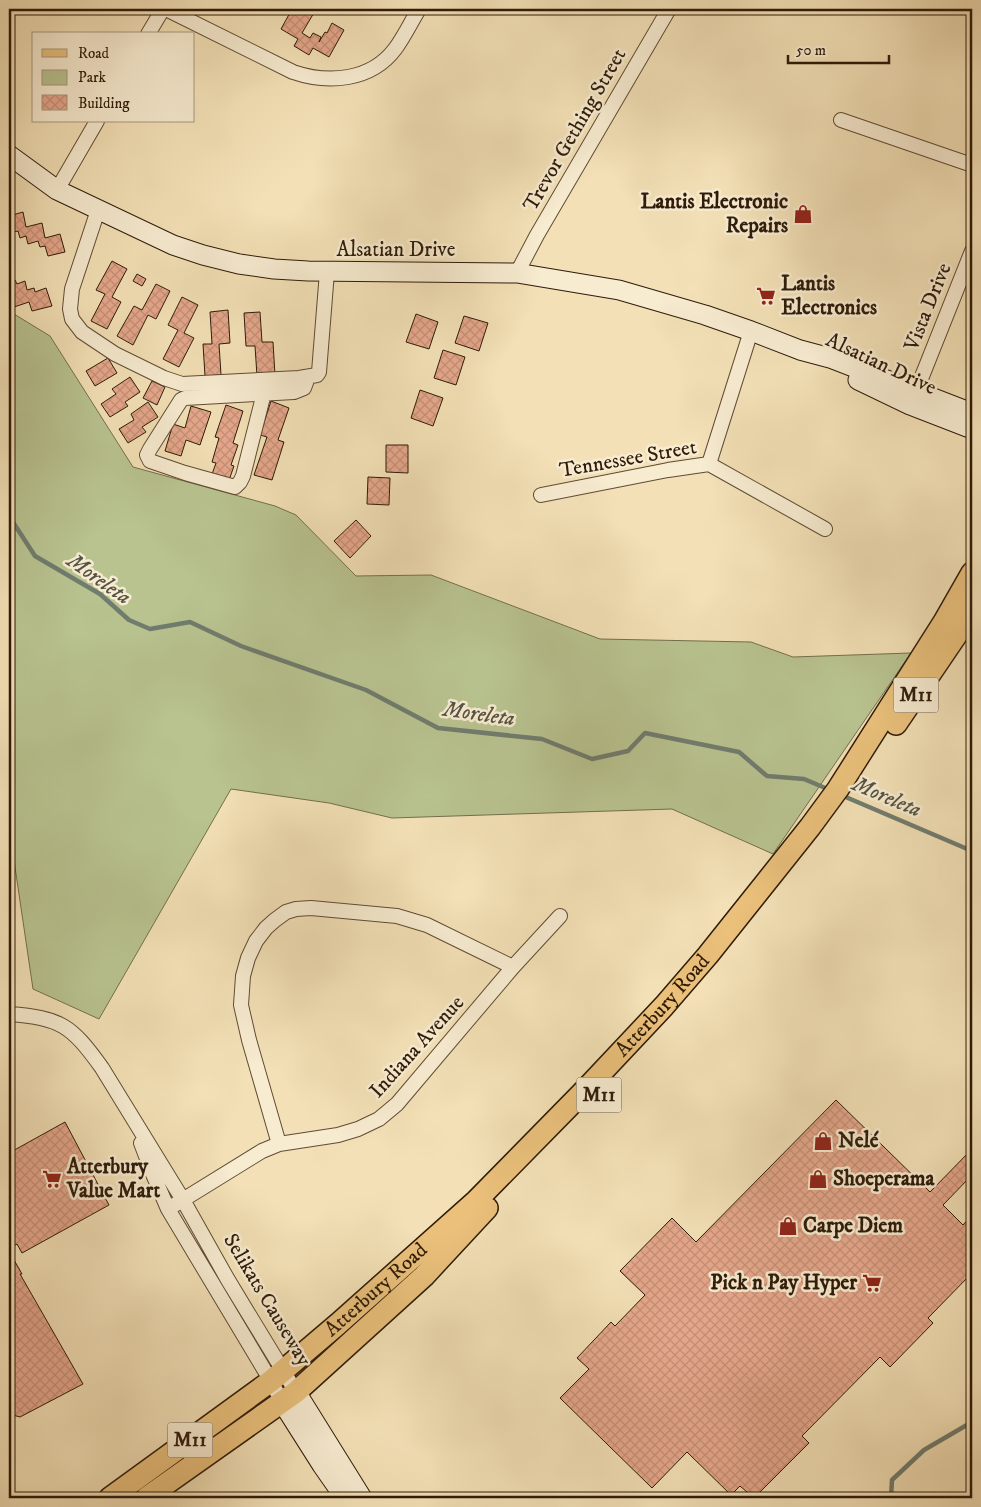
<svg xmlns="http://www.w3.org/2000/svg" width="981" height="1507" font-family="'IM FELL DW Pica',serif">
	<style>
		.park { fill: #b8c390; stroke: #736f4c }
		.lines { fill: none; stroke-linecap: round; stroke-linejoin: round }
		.stream { stroke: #707c6e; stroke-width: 4.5 }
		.building { fill: url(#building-cross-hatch); stroke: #2e1b09 }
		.street-casing { stroke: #5f4c34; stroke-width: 16 }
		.secondary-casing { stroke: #2e1b09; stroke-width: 21 }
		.primary-casing { stroke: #2e1b09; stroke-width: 24 }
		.street { stroke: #f7ebd0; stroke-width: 14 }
		.secondary { stroke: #f7ebd0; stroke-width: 19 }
		.primary { stroke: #eac07b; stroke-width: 21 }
		.labels { text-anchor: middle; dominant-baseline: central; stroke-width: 5; stroke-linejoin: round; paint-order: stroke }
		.shield { fill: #f7ebd0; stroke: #6a5945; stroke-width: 1 }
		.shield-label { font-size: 20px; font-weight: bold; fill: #2e1b09 }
		.street-label { font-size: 21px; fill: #2e1b09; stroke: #f7ebd0 }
		.poi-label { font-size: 21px; font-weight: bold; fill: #2e1b09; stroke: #f7ebd0; text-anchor: start }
		.water-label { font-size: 22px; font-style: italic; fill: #545344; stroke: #f7ebd0 }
	</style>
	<defs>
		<pattern id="building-cross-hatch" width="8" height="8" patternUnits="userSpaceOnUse" patternTransform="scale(1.25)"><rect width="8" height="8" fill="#e5a78b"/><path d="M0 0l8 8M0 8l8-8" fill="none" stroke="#c58f77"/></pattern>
	</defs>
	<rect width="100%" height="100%" fill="#f3e0b6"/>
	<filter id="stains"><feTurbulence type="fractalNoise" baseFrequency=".004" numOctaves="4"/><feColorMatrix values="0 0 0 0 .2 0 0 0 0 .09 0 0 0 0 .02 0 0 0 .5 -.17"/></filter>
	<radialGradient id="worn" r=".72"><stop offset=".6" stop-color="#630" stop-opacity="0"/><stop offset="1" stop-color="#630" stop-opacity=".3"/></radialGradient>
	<path class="park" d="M 9,311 L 50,336 L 133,467 L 275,506 L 296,515 L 356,576 L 431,575 L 600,639 L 751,642 L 793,657 L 911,653 L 773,854 L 672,809 L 392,818 L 329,803 L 231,789 L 99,1019 L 33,989 L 11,840 L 9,833 Z"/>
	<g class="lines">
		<path class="stream" d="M 9,516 L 35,556 L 100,594 L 129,620 L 150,629 L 190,622 L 241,646 L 366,690 L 438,728 L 542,739 L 592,759 L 628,751 L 645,733 L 739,752 L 767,776 L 804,779 L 830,790
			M 841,795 L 972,851
			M 891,1498 L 892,1480 L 924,1450 L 972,1422"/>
	</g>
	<path class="building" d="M 292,9 L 312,9 L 315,11 L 302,33 L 310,38 L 313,33 L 321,37 L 319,42 L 325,32 L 327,33 L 332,23 L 344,30 L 329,57 L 313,48 L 309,55 L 294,46 L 298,39 L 281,29 Z
		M 23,212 L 26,227 L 42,223 L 45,238 L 60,234 L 65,252 L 48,256 L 45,246 L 40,247 L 38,241 L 28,244 L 26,236 L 20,238 L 18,231 L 9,233 L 9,216 Z
		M 112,261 L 127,269 L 112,297 L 121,302 L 107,329 L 91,321 L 105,294 L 96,290 Z
		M 137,274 L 146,279 L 142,286 L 133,281 Z
		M 15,280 L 17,284 L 25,281 L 27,290 L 34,288 L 35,292 L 46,288 L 52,306 L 32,311 L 29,302 L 14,307 L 10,293 L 9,293 L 9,281 Z
		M 156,284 L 170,291 L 156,319 L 148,315 L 133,345 L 117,336 L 134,306 L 142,310 Z
		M 182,297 L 198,305 L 184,333 L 194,338 L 179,367 L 163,359 L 178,330 L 168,325 Z
		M 228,310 L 230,343 L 219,344 L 221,375 L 205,376 L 203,344 L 212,344 L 210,312 Z
		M 260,312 L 262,342 L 273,342 L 275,375 L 257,376 L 255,346 L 246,346 L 244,313 Z
		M 416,314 L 438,322 L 429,349 L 406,342 Z
		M 464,316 L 488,323 L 479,351 L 455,343 Z
		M 443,350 L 465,357 L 456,385 L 434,378 Z
		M 108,358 L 117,373 L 95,386 L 86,371 Z
		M 130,377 L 140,392 L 125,402 L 128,406 L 110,417 L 101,404 L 116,394 L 112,389 Z
		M 152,381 L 165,387 L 157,405 L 143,398 Z
		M 420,390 L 443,398 L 433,426 L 411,418 Z
		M 271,401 L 289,408 L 278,440 L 284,442 L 272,480 L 254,475 L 267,437 L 260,435 Z
		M 148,402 L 158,417 L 142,427 L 146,432 L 128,443 L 119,429 L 134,420 L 131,414 Z
		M 226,405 L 243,411 L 233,443 L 238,445 L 231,465 L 234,466 L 228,483 L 211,477 L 216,463 L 212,462 L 219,438 L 215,437 Z
		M 191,406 L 211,412 L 200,445 L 186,440 L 181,456 L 165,451 L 173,424 L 185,428 Z
		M 386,445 L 408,445 L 408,473 L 386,472 Z
		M 368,477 L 390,478 L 389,505 L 367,504 Z
		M 356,520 L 371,536 L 350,558 L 334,541 Z
		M 836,1100 L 930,1192 L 972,1149 L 972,1175 L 943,1205 L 963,1225 L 972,1215 L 972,1273 L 928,1318 L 933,1323 L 890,1367 L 880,1357 L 802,1436 L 809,1443 L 754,1498 L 740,1486 L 731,1495 L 687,1452 L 652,1488 L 560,1398 L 589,1369 L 577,1358 L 611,1322 L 615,1326 L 645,1295 L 620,1271 L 672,1218 L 696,1242 Z
		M 65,1122 L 109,1205 L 22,1253 L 17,1244 L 9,1249 L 9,1153 Z
		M 9,1251 L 22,1274 L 20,1274 L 83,1384 L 20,1417 L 9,1414 Z"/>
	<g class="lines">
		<g class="street-casing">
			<path id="street" d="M 166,9 L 293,72 C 328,84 371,81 395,49 C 404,37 411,22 419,9
				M 148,34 L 163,9
				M 841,120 L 972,165
				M 57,190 L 97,121
				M 98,210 L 72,289 L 70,309 L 72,319 L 82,332 L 115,354 L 164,378 L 182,384 L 299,378 L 317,375 L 319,372 L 327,272
				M 517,273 L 537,235 L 669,9
				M 264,393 L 243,476 L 240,482 L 235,487 L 185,473 L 150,461 L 147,455 L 150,449 L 181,400 L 185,398 L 294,392 L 304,388 L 308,377
				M 913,399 L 972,251
				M 709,464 L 751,331
				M 541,495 L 668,470 L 709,464 L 825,529
				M 9,1014 C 61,1018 71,1025 102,1068 L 183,1200 L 228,1280 L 296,1392
				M 141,1143 L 152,1172 L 168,1209 L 271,1381 L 282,1402
				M 279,1144 L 249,1040 L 241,1005 L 243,976 L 248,958 L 256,941 L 266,928 L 275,920 L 286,912 L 296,909 L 311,908 L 397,916 L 427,925 L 513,967
				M 168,1209 L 262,1151 L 279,1144 L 338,1135 L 358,1129 L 379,1119 L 397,1104 L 513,967 L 560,916"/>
		</g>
		<g class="secondary-casing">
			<path id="secondary" d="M 9,155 L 57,190 L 173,245 L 203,255 L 239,264 L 274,269 L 308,271 L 517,273 L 619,290 L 705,315 L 751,331 L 800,350 L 830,358 L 972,413
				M 858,380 L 910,405 L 972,429
				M 296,1392 L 362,1498
				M 282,1402 L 322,1465 L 345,1498"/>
		</g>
		<g class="primary-casing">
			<g id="primary">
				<path d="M 896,724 L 972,612"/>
				<path id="s1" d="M 110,1498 L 271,1381 L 338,1324 L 476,1201 L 585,1090 L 664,1006 L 708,955 L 810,827 L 838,789 L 944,622 L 972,573"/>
				<path d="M 146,1498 L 296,1392 L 424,1276 L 487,1208"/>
			</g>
		</g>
		<use href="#street" class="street"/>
		<use href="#secondary" class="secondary"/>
		<use href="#primary" class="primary"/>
	</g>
	<defs>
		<g id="shop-bare" transform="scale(1.5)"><path d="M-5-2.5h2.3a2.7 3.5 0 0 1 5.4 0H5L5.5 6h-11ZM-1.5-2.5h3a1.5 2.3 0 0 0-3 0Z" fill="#8f2418" stroke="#f7ebd0" stroke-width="2.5" paint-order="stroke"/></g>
		<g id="supermarket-bare" transform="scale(1.5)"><path d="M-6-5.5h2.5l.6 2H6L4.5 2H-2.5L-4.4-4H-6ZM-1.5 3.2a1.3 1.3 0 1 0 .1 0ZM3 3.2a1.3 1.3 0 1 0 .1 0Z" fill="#8f2418" stroke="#f7ebd0" stroke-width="2.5" paint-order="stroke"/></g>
	</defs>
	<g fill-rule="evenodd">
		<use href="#shop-bare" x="803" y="214"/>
		<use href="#supermarket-bare" x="766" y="296"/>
		<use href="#shop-bare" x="823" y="1141"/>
		<use href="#supermarket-bare" x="52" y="1179"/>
		<use href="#shop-bare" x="818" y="1179"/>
		<use href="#shop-bare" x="788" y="1226"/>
		<use href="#supermarket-bare" x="872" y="1283"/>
	</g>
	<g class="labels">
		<g class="shield">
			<rect x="893.5" y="677.5" width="45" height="35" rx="4"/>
			<rect x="576.5" y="1077.5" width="45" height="35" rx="4"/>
			<rect x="167.5" y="1422.5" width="45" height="35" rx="4"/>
		</g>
		<g class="shield-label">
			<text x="916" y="695">M11</text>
			<text x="599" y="1095">M11</text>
			<text x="190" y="1440">M11</text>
		</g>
		<g class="street-label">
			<text transform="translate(575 130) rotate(-60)">Trevor Gething Street</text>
			<text x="396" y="250">Alsatian Drive</text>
			<text transform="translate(928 307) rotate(-68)">Vista Drive</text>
			<text transform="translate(881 364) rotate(25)">Alsatian Drive</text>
			<text transform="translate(628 459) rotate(-10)">Tennessee Street</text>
			<text stroke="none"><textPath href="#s1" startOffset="742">Atterbury Road</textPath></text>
			<text transform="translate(417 1047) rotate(-48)">Indiana Avenue</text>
			<text stroke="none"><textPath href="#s1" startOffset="338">Atterbury Road</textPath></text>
			<text transform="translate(267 1300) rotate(59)">Selikats Causeway</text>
		</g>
		<g class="poi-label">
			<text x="788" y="202" text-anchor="end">Lantis Electronic<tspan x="788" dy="24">Repairs</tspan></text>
			<text x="781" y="284">Lantis<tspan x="781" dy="24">Electronics</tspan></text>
			<text x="838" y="1141">Nelé</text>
			<text x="67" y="1167">Atterbury<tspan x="67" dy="24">Value Mart</tspan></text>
			<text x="833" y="1179">Shoeperama</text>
			<text x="803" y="1226">Carpe Diem</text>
			<text x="857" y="1283" text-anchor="end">Pick n Pay Hyper</text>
		</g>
		<g class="water-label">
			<text transform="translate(99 579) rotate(35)">Moreleta</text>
			<text transform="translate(479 714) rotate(8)">Moreleta</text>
			<text transform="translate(887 797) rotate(23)">Moreleta</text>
		</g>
	</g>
	<rect width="981" height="1507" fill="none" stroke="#f3e0b6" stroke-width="30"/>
	<rect x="10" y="10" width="961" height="1487" fill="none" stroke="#2e1b09" stroke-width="2.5"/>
	<rect x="15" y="15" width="951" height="1477" fill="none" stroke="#2e1b09"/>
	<rect x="32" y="32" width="162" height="90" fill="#f7ebd0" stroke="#a79880"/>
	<rect x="42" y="49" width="25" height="8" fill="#eac07b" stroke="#a79880"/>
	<text x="78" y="58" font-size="15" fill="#2e1b09">Road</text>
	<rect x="42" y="70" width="25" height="15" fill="#b8c390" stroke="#a79880"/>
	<text x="78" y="82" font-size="15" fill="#2e1b09">Park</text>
	<rect x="42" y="95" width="25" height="15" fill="url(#building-cross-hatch)" stroke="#a79880"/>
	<text x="78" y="108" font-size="15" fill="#2e1b09">Building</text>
	<path d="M788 55v8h101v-8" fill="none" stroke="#2e1b09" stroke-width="2.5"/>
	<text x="796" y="55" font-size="15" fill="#2e1b09" stroke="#f7ebd0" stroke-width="4" paint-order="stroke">50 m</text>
	<rect width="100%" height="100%" filter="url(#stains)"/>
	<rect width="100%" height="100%" fill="url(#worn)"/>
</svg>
